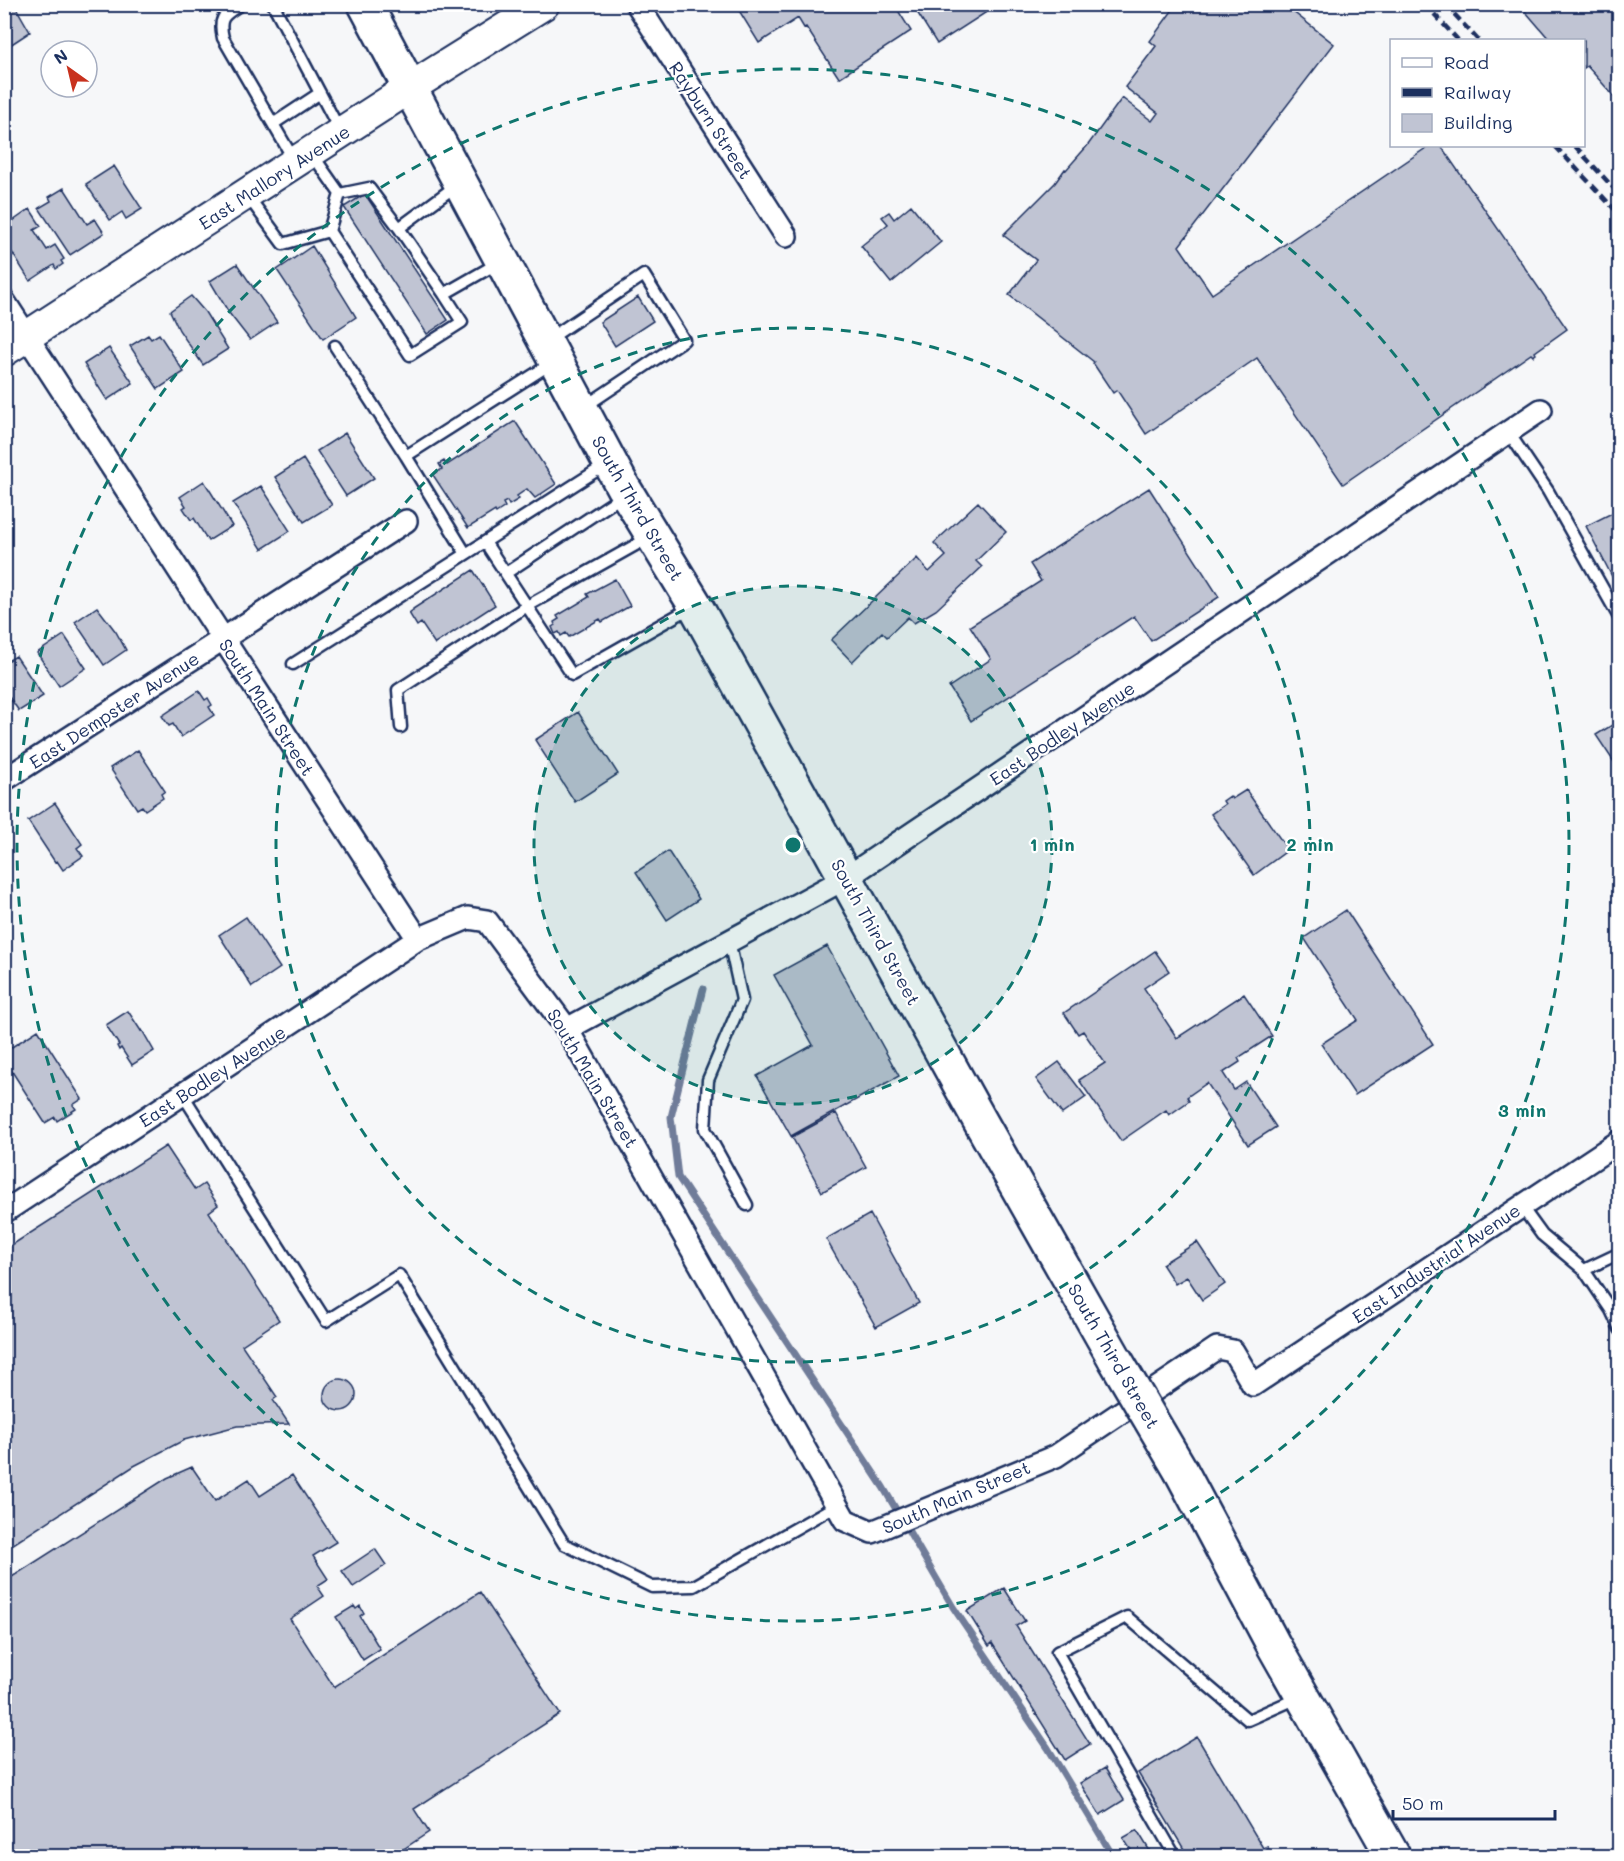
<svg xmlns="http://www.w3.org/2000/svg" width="1624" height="1861" font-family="Mali,sans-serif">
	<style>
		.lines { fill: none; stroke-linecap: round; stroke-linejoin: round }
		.stream { stroke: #707c99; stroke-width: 7 }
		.building { fill: #c0c4d3; stroke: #1b2f5e; stroke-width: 1.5 }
		.service-casing { stroke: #1b2f5e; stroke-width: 15 }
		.minor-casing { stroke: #1b2f5e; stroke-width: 26 }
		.secondary-casing { stroke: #1b2f5e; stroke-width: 34 }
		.primary-casing { stroke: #1b2f5e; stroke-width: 38 }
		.service { stroke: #fff; stroke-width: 10 }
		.minor { stroke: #fff; stroke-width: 21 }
		.secondary { stroke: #fff; stroke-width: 30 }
		.primary { stroke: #fff; stroke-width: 33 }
		.rail { stroke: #1b2f5e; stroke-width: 4.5; stroke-dasharray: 9 4.5; stroke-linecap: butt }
		.primary-bridge-casing { stroke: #1b2f5e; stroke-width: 38; stroke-linecap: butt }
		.primary-bridge { stroke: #fff; stroke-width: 33 }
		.ring { fill: none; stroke: #0f766e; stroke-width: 3; stroke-dasharray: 10 8 }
		.labels { text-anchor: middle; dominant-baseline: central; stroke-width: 4.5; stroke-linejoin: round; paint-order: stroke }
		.street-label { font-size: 18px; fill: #1b2f5e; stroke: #fff }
		.centre { fill: #0f766e; stroke: #fff; stroke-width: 3 }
		.ring-label { font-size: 18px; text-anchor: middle; font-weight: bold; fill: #0f766e; stroke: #fff; stroke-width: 4.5; stroke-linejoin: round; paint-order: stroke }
	</style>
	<rect width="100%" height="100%" fill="#f6f7f9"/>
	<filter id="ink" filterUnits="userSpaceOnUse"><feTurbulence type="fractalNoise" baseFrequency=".0167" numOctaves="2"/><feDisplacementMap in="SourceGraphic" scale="12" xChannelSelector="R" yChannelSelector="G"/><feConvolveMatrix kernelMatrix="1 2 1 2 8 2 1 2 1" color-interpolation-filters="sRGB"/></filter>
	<g filter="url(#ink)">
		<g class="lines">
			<path class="stream" d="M 703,989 L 671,1117 L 678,1177 L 883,1487 L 953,1607 L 1048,1748 L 1113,1856"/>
		</g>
		<path class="building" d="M 4,4 L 14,4 L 30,32 L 4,49 Z
			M 735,4 L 894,4 L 911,31 L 839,78 L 806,27 L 804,28 L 798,18 L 759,43 Z
			M 912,4 L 999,4 L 937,44 Z
			M 1177,4 L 1283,4 L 1334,44 L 1179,246 L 1212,294 L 1429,146 L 1441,146 L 1567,329 L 1535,352 L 1536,354 L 1533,356 L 1531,354 L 1343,484 L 1257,358 L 1146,434 L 1117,390 L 1113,393 L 1093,363 L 1094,362 L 1009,295 L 1036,260 L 1003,235 L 1055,183 L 1065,169 L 1066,170 L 1088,145 L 1122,98 L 1152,121 L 1158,113 L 1125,87 L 1156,46 L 1150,41 Z
			M 1519,4 L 1615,4 L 1620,9 L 1620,103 L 1587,66 L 1584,68 L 1584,40 L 1550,40 Z
			M 114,166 L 142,209 L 126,219 L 122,212 L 110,220 L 86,184 Z
			M 64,188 L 87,224 L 95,219 L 104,233 L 70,255 L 39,208 L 51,201 L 49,197 Z
			M 365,194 L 448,320 L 427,334 L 344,207 Z
			M 911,205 L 941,242 L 891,283 L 861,246 L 888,224 L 882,217 L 889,212 L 894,219 Z
			M 30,209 L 41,226 L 34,230 L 47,250 L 55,245 L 64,259 L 61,261 L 63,264 L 56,269 L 54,265 L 30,281 L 8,246 L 4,247 L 4,215 L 10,223 Z
			M 312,246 L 356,317 L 323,339 L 277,270 Z
			M 237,264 L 277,322 L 250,340 L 229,313 L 210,281 Z
			M 191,296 L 205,312 L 228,349 L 203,365 L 179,330 L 170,311 Z
			M 638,297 L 653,321 L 615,346 L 600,322 Z
			M 159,334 L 184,372 L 158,389 L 130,346 L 148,335 L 151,339 Z
			M 109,348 L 133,383 L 107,400 L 84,364 Z
			M 515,421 L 556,484 L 535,498 L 527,489 L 517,496 L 519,499 L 509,505 L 507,501 L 503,503 L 505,507 L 496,513 L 495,511 L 468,528 L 433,475 L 442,469 L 439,464 L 444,461 L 447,465 Z
			M 345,433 L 374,478 L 346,496 L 317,451 Z
			M 303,459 L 332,505 L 304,522 L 275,477 Z
			M 204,481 L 232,526 L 208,541 L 194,518 L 191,520 L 183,508 L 186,506 L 180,497 Z
			M 261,486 L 290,531 L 262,549 L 233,503 Z
			M 1149,488 L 1219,597 L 1151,641 L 1134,616 L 971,721 L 949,687 L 991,659 L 970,626 L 1041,581 L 1030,564 Z
			M 978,502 L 1006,532 L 976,561 L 982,567 L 936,610 L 914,623 L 908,617 L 887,637 L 882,632 L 852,662 L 831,640 L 917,558 L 929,572 L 946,556 L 934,543 Z
			M 1620,509 L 1620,592 L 1586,526 Z
			M 473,570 L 495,605 L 435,644 L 421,623 L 417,626 L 409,613 L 413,610 L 413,609 Z
			M 615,579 L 630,606 L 602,622 L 600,619 L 569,637 L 566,633 L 561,636 L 559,632 L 555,634 L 552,627 L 555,625 L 554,622 L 559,619 L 557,616 L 589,597 L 587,594 Z
			M 97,607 L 116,632 L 126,650 L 104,665 L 75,622 Z
			M 64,635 L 86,668 L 59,686 L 37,653 Z
			M 16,656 L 43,696 L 19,711 L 4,690 L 4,663 Z
			M 199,691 L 205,700 L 208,698 L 212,705 L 209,707 L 214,715 L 181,737 L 173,724 L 169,726 L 162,716 Z
			M 578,712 L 618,774 L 575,802 L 535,740 Z
			M 1620,720 L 1620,771 L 1596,735 Z
			M 138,750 L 165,791 L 161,794 L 163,798 L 145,810 L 142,806 L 137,809 L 110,768 Z
			M 1246,790 L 1288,850 L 1254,875 L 1211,814 L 1225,804 L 1223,801 L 1230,796 L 1232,799 Z
			M 55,803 L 82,844 L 77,848 L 83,856 L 63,870 L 57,861 L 55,862 L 28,821 Z
			M 668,851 L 699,899 L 667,920 L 636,872 Z
			M 1346,910 L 1433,1044 L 1355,1095 L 1321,1044 L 1358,1020 L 1304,938 Z
			M 246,917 L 280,968 L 252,987 L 219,935 Z
			M 827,946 L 899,1076 L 791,1136 L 757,1076 L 813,1045 L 774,975 Z
			M 1155,951 L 1169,971 L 1144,988 L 1177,1038 L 1244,994 L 1272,1036 L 1238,1058 L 1240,1062 L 1223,1073 L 1234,1090 L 1246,1082 L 1276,1127 L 1248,1145 L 1207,1083 L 1187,1097 L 1189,1101 L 1169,1115 L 1166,1110 L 1121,1141 L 1079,1080 L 1105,1063 L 1083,1031 L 1078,1034 L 1064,1013 Z
			M 128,1011 L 141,1031 L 142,1030 L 154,1051 L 132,1065 L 121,1048 L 119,1050 L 117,1046 L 119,1045 L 106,1025 Z
			M 38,1030 L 82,1099 L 73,1105 L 76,1109 L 57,1121 L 55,1117 L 45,1123 L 4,1059 L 4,1052 Z
			M 1059,1062 L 1086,1097 L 1062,1114 L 1036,1079 Z
			M 836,1113 L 866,1167 L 822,1192 L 792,1137 Z
			M 166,1146 L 195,1190 L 204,1184 L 218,1205 L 209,1212 L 279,1320 L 242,1345 L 277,1397 L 273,1400 L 289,1424 L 237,1426 L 184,1440 L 134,1466 L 4,1550 L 4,1250 Z
			M 870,1214 L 919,1303 L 876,1327 L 826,1239 Z
			M 1197,1242 L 1225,1284 L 1202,1300 L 1187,1277 L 1175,1284 L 1162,1264 Z
			M324 1395a16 16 0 1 1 32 0a16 16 0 1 1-32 0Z
			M 192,1467 L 215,1501 L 249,1479 L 260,1496 L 292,1475 L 336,1542 L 313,1556 L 328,1579 L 317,1586 L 324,1596 L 290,1619 L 334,1687 L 480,1592 L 560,1714 L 414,1809 L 429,1832 L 393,1856 L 4,1856 L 4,1582 L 167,1478 Z
			M 375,1549 L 386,1565 L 353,1587 L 342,1571 Z
			M 1004,1588 L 1025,1621 L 1016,1626 L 1090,1744 L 1065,1760 L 992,1643 L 989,1646 L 967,1611 Z
			M 354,1606 L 356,1609 L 360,1606 L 364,1613 L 360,1616 L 380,1649 L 363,1660 L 336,1617 Z
			M 1197,1737 L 1263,1848 L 1267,1846 L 1273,1856 L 1188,1856 L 1138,1773 Z
			M 1105,1768 L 1124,1800 L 1100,1815 L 1080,1783 Z
			M 1137,1830 L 1153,1856 L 1135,1856 L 1123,1838 Z"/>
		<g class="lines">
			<g class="service-casing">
				<path id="service" d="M 241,4 C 224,15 218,17 223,38 L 294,160
					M 273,4 L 340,131
					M 273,124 L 320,93
					M 312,154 L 340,194 L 369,188 L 399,228 L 457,185
					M 247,195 L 283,244 L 329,231 L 410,355 L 462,322 L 444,294 L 500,262
					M 399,228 L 444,294
					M 329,231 L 340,194
					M 549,339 L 644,275 L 684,340 L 584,407
					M 335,346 L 406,456 L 466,554 L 607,464
					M 1509,433 L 1548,491 L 1620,619
					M 406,456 L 552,363
					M 485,542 L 572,675 L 692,607
					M 506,573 L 624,495
					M 293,664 L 466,554
					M 401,727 L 398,690 L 527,606 L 650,537
					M 729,941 L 742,1000 L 708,1080 L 705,1129 L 747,1205
					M 183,1095 L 326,1321 L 399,1275 L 564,1544 L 652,1587 L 694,1586 L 837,1505
					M 1521,1206 L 1542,1235 L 1584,1270 L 1611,1310 L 1620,1329
					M 1584,1270 L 1620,1253
					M 1175,1856 L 1057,1652 L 1127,1617 L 1248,1720 L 1300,1697"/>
			</g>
			<g class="minor-casing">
				<path id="minor" d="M 637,4 L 786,236
					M 4,301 L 418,939
					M 4,780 L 406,521
					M 567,1029 L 846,878 L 1541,410
					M 4,1212 L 418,939 L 468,918 L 487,921 L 567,1029 L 845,1520 L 872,1532 L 1056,1456 L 1217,1348 L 1233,1351 L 1253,1385 L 1620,1141"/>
			</g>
			<g class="secondary-casing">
				<path id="secondary" d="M 4,351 L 408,89 L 544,4"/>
			</g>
			<g class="primary-casing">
				<path id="primary" d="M 365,4 L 623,487 L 695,605 L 980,1121 L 1115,1359
					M 1181,1471 L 1274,1646 L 1393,1856"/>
			</g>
			<use href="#service" class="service"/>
			<use href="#minor" class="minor"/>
			<use href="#secondary" class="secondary"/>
			<use href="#primary" class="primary"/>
			<path class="rail" d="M 1425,4 L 1458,40
				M 1445,4 L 1478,40
				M 1555,146 L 1620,215
				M 1575,146 L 1620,195"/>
			<g class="primary-bridge-casing">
				<path id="primary-bridge" d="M 1115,1359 L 1181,1471"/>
			</g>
			<use href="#primary-bridge" class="primary-bridge"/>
		</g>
	</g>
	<circle cx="793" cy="845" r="259" fill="#0f766e" fill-opacity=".12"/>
	<g class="ring">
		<circle cx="793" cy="845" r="259"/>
		<circle cx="793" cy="845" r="517"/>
		<circle cx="793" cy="845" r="776"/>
	</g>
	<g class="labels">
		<g class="street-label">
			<text transform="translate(711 120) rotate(57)">Rayburn Street</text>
			<text transform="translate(274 177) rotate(-33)">East Mallory Avenue</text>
			<text transform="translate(638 508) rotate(60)">South Third Street</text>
			<text transform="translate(267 707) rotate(57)">South Main Street</text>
			<text transform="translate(114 710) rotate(-33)">East Dempster Avenue</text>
			<text transform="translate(1062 733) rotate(-34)">East Bodley Avenue</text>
			<text transform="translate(876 932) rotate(61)">South Third Street</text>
			<text transform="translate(212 1076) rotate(-33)">East Bodley Avenue</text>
			<text transform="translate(593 1078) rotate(59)">South Main Street</text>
			<text transform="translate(1436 1263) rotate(-34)">East Industrial Avenue</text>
			<text transform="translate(1114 1356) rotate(60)">South Third Street</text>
			<text transform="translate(956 1497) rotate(-23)">South Main Street</text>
		</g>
	</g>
	<circle cx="793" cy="845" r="9" class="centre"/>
	<g class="ring-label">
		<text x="1052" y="851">1 min</text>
		<text x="1310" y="851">2 min</text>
		<text x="1522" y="1117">3 min</text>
	</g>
	<rect width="1624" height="1861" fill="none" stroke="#fff" stroke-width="24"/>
	<rect x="12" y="12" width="1600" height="1837" fill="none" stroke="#1b2f5e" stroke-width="2" filter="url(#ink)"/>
	<rect x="1390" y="39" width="195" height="108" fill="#ffffff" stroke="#a4acbf" stroke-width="1.5"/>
	<rect x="1402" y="58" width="30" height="9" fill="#ffffff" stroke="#a4acbf" stroke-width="1.5"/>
	<text x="1444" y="69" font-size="18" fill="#1b2f5e">Road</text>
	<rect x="1402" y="88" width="30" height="9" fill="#1b2f5e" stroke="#a4acbf" stroke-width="1.5"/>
	<text x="1444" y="99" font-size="18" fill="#1b2f5e">Railway</text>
	<rect x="1402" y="114" width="30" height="18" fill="#c0c4d3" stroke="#a4acbf" stroke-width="1.5"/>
	<text x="1444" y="129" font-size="18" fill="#1b2f5e">Building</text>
	<g transform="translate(69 69) rotate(326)"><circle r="28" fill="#ffffff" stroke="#a4acbf" stroke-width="1.5"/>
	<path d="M0-4.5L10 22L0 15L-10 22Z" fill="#c8321e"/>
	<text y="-9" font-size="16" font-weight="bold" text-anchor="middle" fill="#1b2f5e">N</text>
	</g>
	<path d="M1393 1810v9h162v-9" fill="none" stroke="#1b2f5e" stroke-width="3"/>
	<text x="1402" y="1810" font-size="18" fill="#1b2f5e" stroke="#ffffff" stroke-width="4.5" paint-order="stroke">50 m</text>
</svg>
